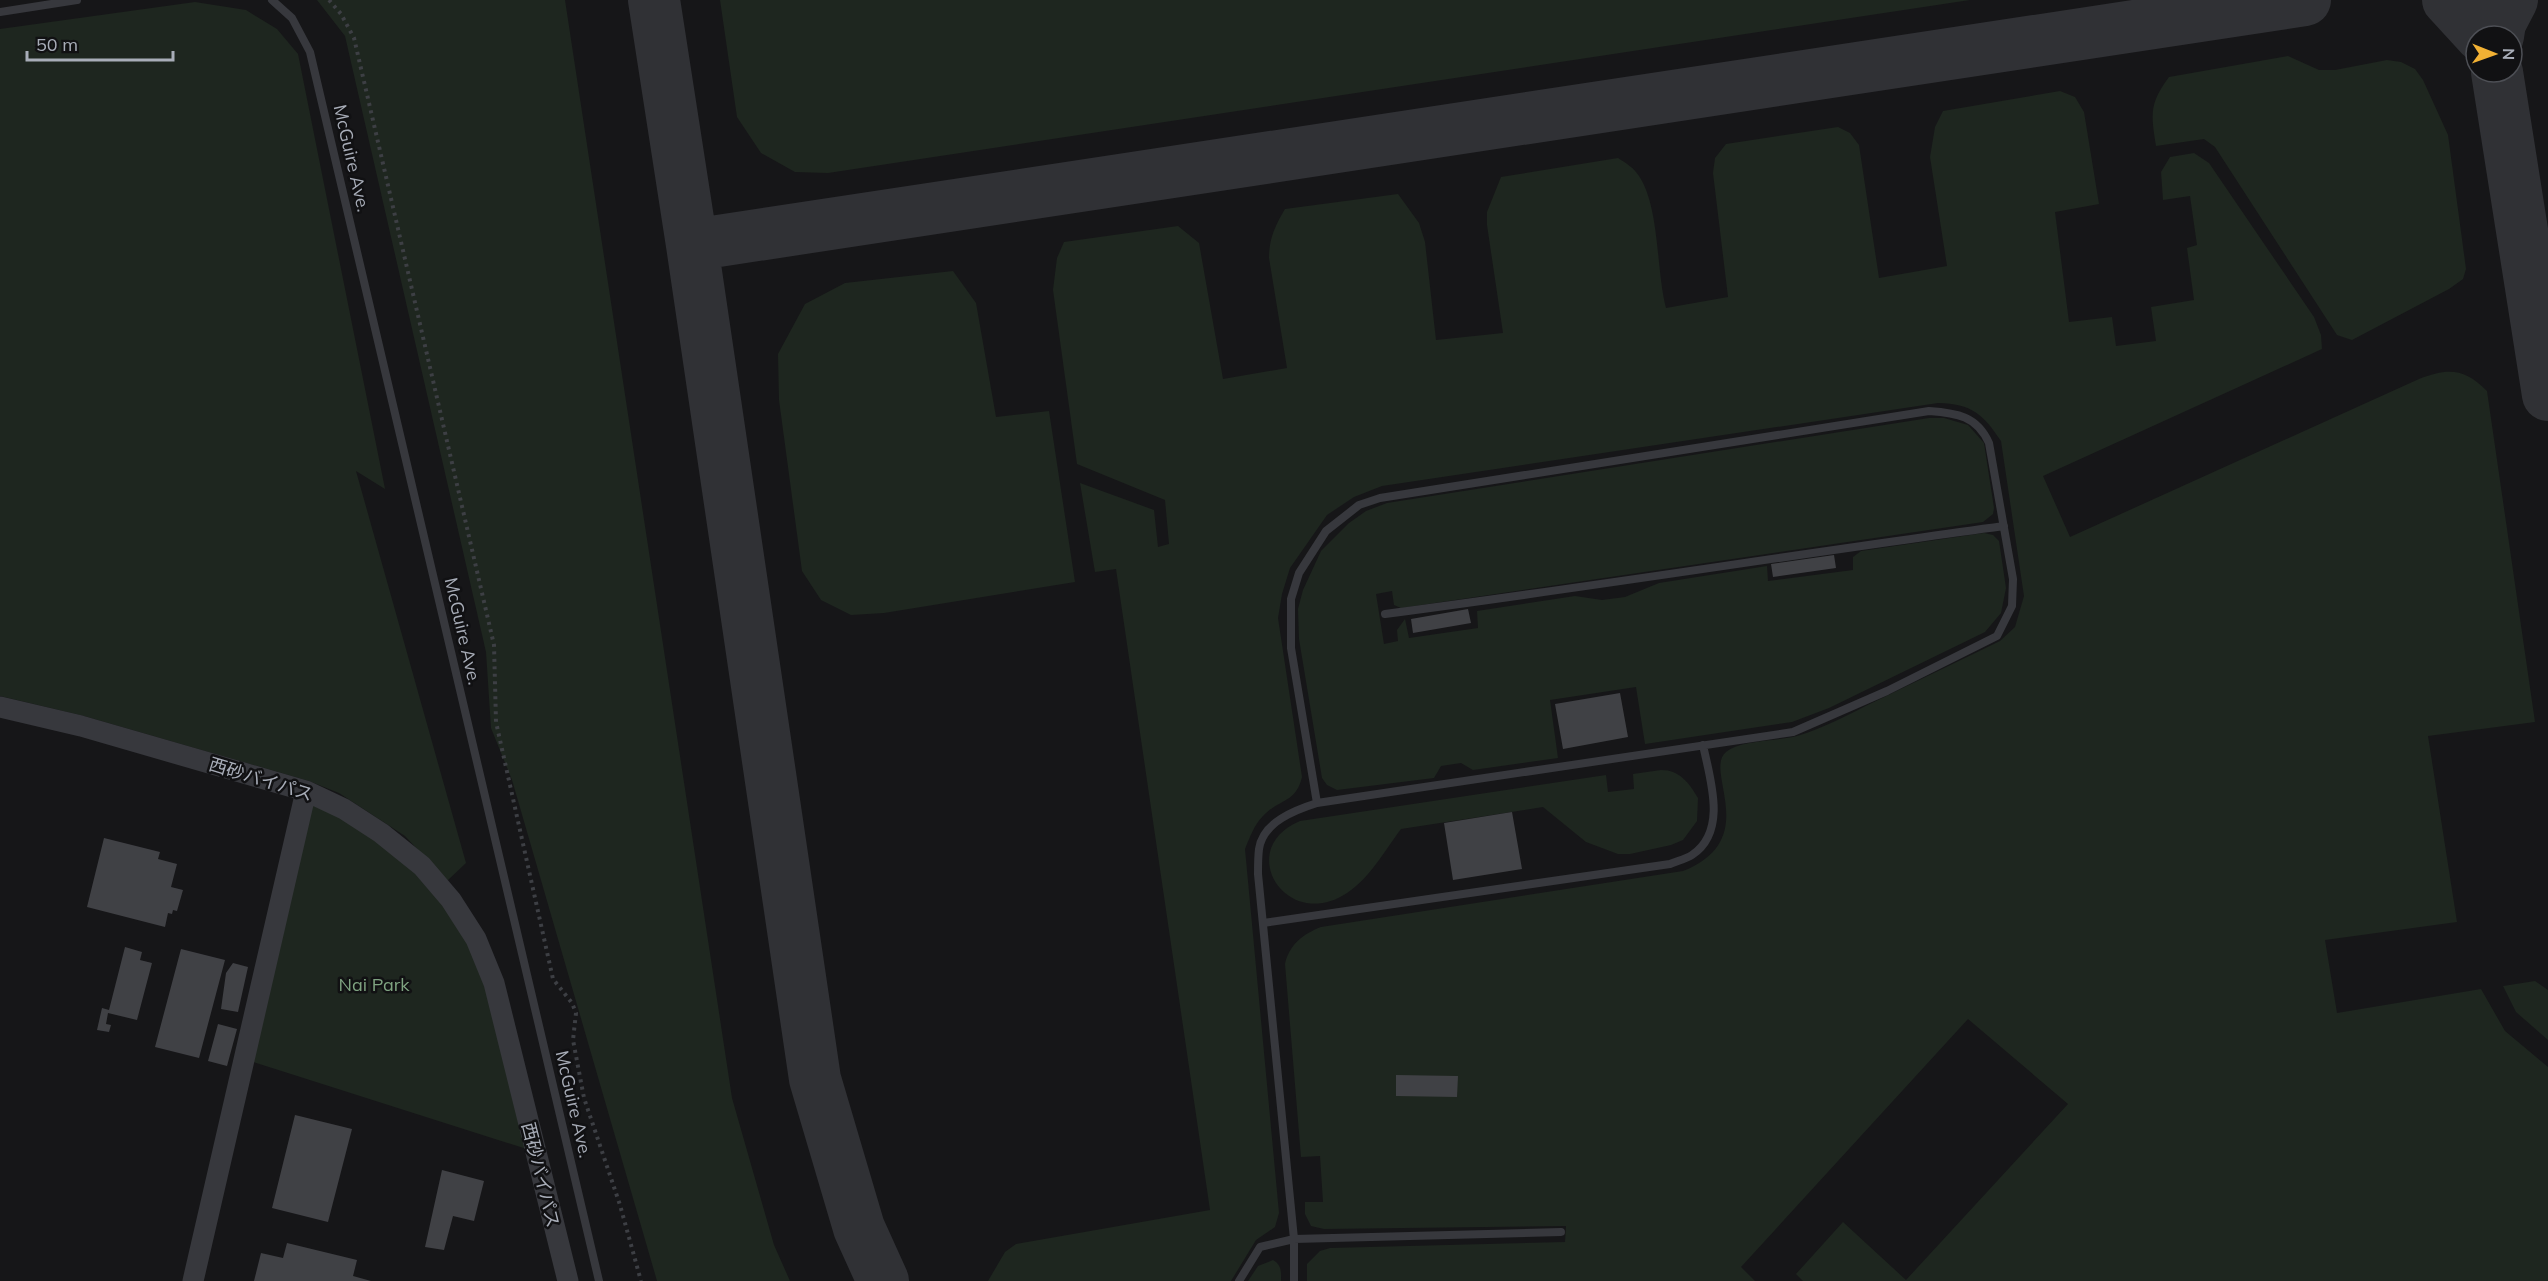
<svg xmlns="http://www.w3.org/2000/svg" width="2548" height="1281" font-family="Mulish,'Noto Sans JP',sans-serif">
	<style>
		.green { fill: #1e261f }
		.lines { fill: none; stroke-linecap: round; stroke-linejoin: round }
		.taxiway { stroke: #303135; stroke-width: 52 }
		.building { fill: #404145 }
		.path { stroke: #3d3f44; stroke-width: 4; stroke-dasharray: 3 4.5; stroke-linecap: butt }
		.service { stroke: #37383d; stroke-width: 8 }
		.tertiary { stroke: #37383d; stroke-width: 21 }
		.labels { text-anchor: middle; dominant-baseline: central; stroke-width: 5; stroke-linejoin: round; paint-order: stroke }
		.street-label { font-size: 18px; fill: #a8adb8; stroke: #111113 }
		.park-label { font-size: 18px; fill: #7fa381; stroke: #111113 }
	</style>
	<rect width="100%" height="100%" fill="#161618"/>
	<path class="green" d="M 317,0 L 565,0 L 732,1098 L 774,1245 L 790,1281 L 657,1281 L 512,780 L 491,728 L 486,652 L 345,36 Z
		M 720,0 L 1970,0 L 828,173 L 795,172 L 761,153 L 737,117 Z
		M 195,2 L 246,10 L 277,29 L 298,54 L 385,489 L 356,471 L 466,863 L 447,881 L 405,836 L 339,793 L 309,781 L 84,716 L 0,696 L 0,29 Z
		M 2288,56 L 2319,70 L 2335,70 L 2387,60 L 2401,62 L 2415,69 L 2423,80 L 2448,135 L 2466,269 L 2463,279 L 2449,289 L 2352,340 L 2337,335 L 2215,147 L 2204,139 L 2156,146 C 2151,114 2149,104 2169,77 Z
		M 2060,91 L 2075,97 L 2084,112 L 2099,204 L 2055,212 L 2069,322 L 2112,317 L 2116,346 L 2156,341 L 2151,307 L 2194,300 L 2187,248 L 2197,245 L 2190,196 L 2163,200 L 2161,172 L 2170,157 L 2194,153 L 2209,163 L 2314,317 L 2321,335 L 2322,349 L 2043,476 L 2070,537 L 2419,379 C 2448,368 2464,368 2487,391 L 2535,722 L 2428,736 L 2457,922 L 2325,940 L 2337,1013 L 2481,989 L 2505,1031 L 2548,1067 L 2548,1281 L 1803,1281 L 1796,1274 L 1843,1222 L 1906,1280 L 2068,1104 L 1968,1019 L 1741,1267 L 1755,1281 L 1307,1281 L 1307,1264 L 1320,1251 L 1330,1248 L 1565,1242 L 1566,1226 L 1324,1229 L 1311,1226 L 1305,1214 L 1305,1202 L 1323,1202 L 1320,1156 L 1301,1157 L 1285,964 C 1289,945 1303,934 1321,927 L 1683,871 C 1763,839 1703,771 1726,752 C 1740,740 1778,741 1797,736 C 1825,728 1851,713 1876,701 C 1917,681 1959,661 2000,641 L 2015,627 L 2024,596 L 2001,441 C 1983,414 1972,404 1938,403 L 1382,486 L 1354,497 L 1327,515 L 1290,568 L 1282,594 L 1278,618 L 1302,777 C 1296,803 1279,799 1263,816 C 1254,825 1250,837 1245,849 L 1279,1213 L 1275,1227 L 1256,1240 L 1231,1281 L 988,1281 L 1005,1252 L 1016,1244 L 1210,1210 L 1116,569 L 1095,572 L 1080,483 L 1154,510 L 1158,547 L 1169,544 L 1165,500 L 1077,464 L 1053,290 L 1057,258 L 1064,242 L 1178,226 L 1199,243 L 1223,379 L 1287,368 L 1269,258 C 1269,239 1275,226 1285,209 L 1398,194 L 1419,223 L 1425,242 L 1436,340 L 1503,333 L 1487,225 L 1487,212 L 1501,177 L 1618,158 C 1626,163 1634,168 1639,176 C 1660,208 1656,270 1666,308 L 1728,297 L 1713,173 L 1715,158 L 1726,144 L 1838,127 L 1850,133 L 1859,145 L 1879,278 L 1947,266 L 1930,157 L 1935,127 L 1943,111 Z
		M 953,271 L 976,303 L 996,417 L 1049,411 L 1075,582 L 884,613 L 851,615 L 821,600 L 802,571 L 779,400 L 778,354 L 805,304 L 845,283 Z
		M 1929,418 L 1944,418 L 1968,425 L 1984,443 L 1994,508 L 1993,514 L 1983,522 L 1401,608 L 1394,605 L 1392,591 L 1376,594 L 1384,644 L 1398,641 L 1397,630 L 1405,619 L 1409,638 L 1478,628 L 1477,611 L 1575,596 L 1602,600 L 1625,597 L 1659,583 L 1767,566 L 1768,581 L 1853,570 L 1853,557 L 1861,551 L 1984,533 L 1993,535 L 1999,541 L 2006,588 L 2001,613 L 1985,632 L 1829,708 L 1792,722 L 1645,744 L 1636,687 L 1550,700 L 1558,758 L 1473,770 L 1461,763 L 1441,766 L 1434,778 L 1337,790 L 1327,785 L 1322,778 L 1299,639 L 1298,609 L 1303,590 L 1321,551 L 1349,523 L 1366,511 L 1387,503 Z
		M 1661,770 C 1680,770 1689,783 1698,798 L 1697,821 L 1683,840 L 1671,845 L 1630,854 L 1618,854 L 1586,842 L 1543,807 L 1401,829 C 1385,850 1370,878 1347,893 C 1287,933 1233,849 1300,821 L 1606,775 L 1608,792 L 1634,789 L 1633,774 Z
		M 306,791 L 381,833 L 476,939 L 536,1152 L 244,1059 Z
		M 2535,981 L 2548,990 L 2548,1040 L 2516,1012 L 2503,986 Z
		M 1273,1260 C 1282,1265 1281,1272 1281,1281 L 1248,1281 L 1258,1266 Z"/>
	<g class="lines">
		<path class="taxiway" d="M 654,0 L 692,245 L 815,1079 L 859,1228 L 883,1281
			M 2448,0 L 2481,36
			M 2498,36 L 2500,23 L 2512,0
			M 2497,72 L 2548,395
			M 692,245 L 2305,0"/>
	</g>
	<path class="building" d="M 1834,555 L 1836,568 L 1773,577 L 1771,564 Z
		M 1468,609 L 1471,623 L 1413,633 L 1411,619 Z
		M 1620,693 L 1628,737 L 1563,749 L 1555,704 Z
		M 1512,812 L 1522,869 L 1453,880 L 1444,823 Z
		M 104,838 L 160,852 L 158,859 L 177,864 L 171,887 L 183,890 L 177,911 L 173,910 L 172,914 L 168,913 L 165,927 L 87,907 Z
		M 125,947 L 142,952 L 140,960 L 152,963 L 137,1020 L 108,1013 L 106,1024 L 111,1025 L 109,1032 L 97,1030 L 102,1008 L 109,1010 Z
		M 181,949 L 225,960 L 199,1058 L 155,1047 Z
		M 233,963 L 248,967 L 238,1012 L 221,1009 L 226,973 Z
		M 218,1024 L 237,1029 L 227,1066 L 208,1061 Z
		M 1396,1075 L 1458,1076 L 1457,1097 L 1396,1096 Z
		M 295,1115 L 352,1129 L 328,1222 L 272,1208 Z
		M 442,1170 L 484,1181 L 474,1221 L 453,1216 L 444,1250 L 425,1247 Z
		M 287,1243 L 357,1260 L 353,1276 L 371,1281 L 254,1281 L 261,1253 L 283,1258 Z"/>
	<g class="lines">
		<path class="path" d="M 329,0 L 341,14 L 354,38 L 494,645 L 496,722 L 553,979 L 572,1003 L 576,1013 L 573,1040 L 584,1098 L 620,1205 L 641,1281"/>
		<path class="service" d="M 272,0 L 292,18 L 310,52 L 599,1281
			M 0,12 L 77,0
			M 1385,614 C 1591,587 1797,554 2004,526
			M 1263,923 L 1670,864 C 1677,861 1686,859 1692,855 C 1728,831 1710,779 1703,745
			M 1239,1281 L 1260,1247 L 1294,1239 L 1561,1232
			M 1294,1281 L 1294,1239 L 1258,874 C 1258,866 1258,857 1259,849 C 1263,822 1295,810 1317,803 L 1793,732 L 1887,691 L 1997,636 L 2012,606 L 2013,579 L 1989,443 C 1977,416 1957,413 1929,411 L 1380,498 L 1359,505 L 1326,531 L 1299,573 L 1291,599 L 1291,648 L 1317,803"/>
		<path class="tertiary" d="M 0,707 L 81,726 L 306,791 L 344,809 L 381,833 L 422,866 L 451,900 L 476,939 L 494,983 L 568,1281
			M 193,1281 L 306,791"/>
	</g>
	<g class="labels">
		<g class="street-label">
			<text transform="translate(352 158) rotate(77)">McGuire Ave.</text>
			<text transform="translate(463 631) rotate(77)">McGuire Ave.</text>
			<text transform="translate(261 779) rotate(17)">西砂バイパス</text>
			<text transform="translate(574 1104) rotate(77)">McGuire Ave.</text>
			<text transform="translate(541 1175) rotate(76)">西砂バイパス</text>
		</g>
		<g class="park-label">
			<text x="374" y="984">Nai Park</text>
		</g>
	</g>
	<g transform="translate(2494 54) rotate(91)"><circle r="28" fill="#111113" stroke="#4d4f55" stroke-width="1.5"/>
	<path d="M0-4.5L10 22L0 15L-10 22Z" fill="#f2b134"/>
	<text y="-9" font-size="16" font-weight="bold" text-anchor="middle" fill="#a8adb8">N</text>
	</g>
	<path d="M27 51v9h146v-9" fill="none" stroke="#a8adb8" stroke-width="3"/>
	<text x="36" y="51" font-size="18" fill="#a8adb8" stroke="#111113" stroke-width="4.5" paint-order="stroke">50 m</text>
</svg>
